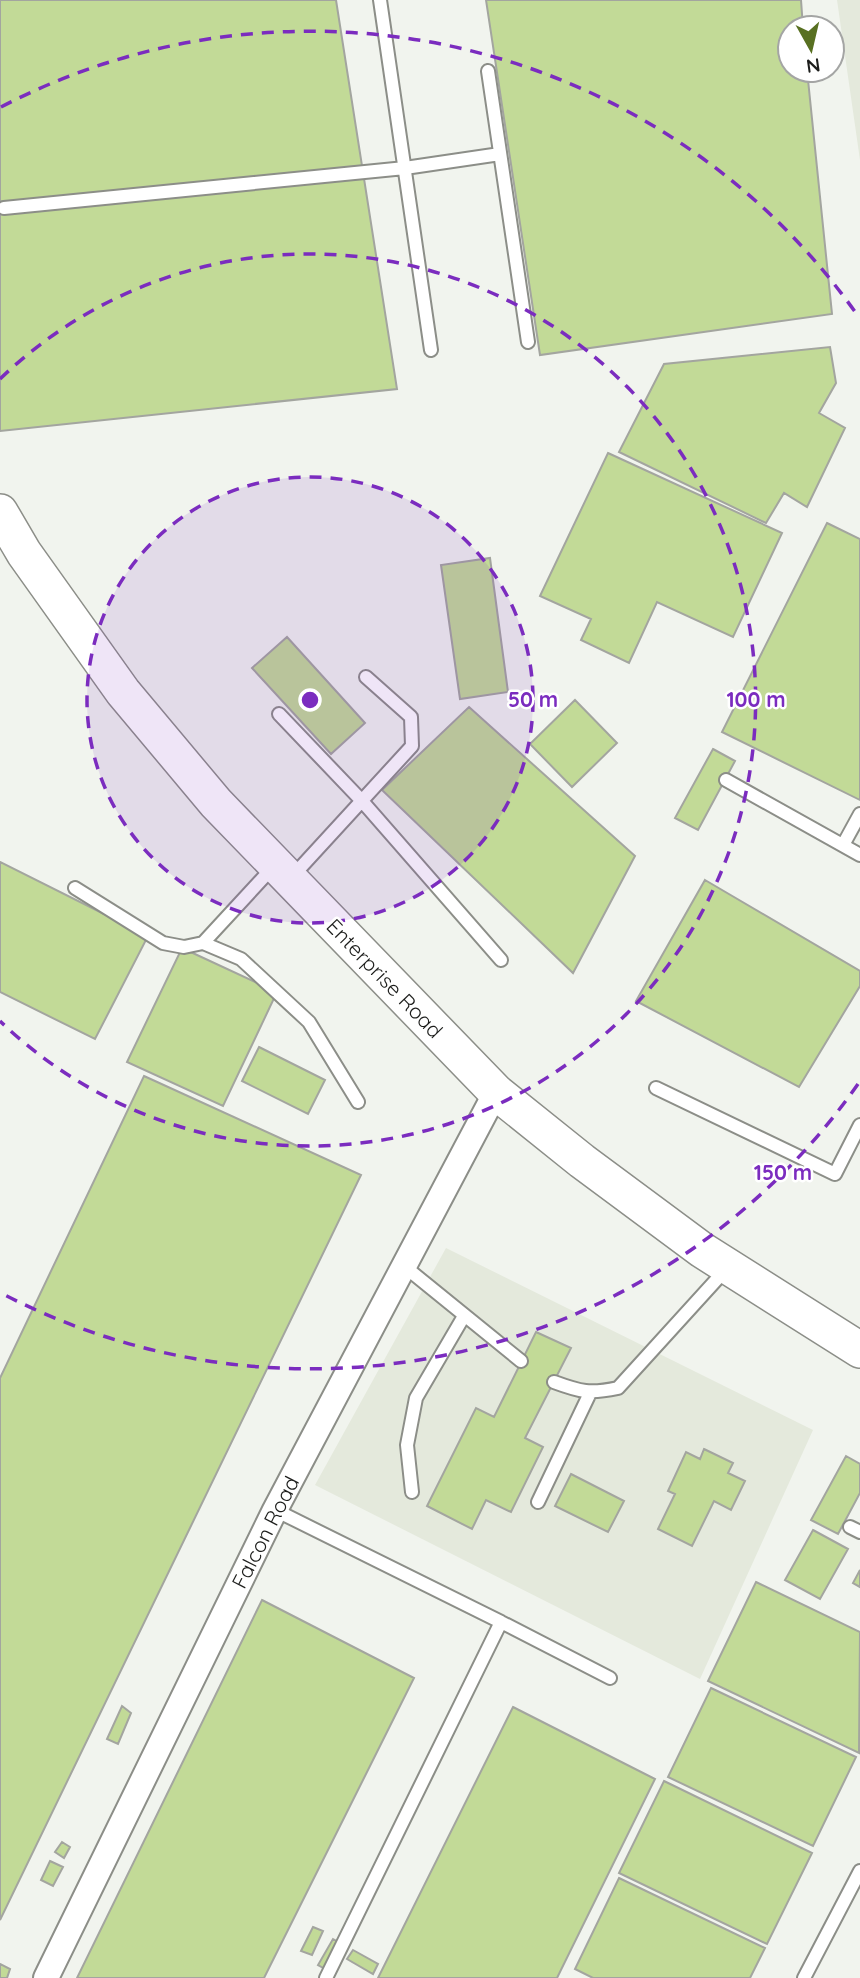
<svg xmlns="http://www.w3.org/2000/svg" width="860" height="1978" font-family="Quicksand,sans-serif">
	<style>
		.built { fill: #e4e9dc }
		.building { fill: #c2da97; stroke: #a3a59f; stroke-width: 2 }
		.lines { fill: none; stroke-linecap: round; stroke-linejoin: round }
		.lane-casing { stroke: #8c8e88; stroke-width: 16 }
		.street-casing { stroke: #8c8e88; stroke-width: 28 }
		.secondary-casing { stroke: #8c8e88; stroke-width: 38 }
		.lane { stroke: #fff; stroke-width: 12 }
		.street { stroke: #fff; stroke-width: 24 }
		.secondary { stroke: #fff; stroke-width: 35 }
		.ring { fill: none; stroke: #7b2cbf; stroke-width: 3.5; stroke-dasharray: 12 9 }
		.labels { text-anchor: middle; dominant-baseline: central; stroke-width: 5; stroke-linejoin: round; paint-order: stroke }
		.street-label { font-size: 21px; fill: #1c1d1b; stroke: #fff }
		.centre { fill: #7b2cbf; stroke: #fff; stroke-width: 3.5 }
		.ring-label { font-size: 21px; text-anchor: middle; font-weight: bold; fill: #7b2cbf; stroke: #fff; stroke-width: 5; stroke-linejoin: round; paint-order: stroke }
	</style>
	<rect width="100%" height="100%" fill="#f1f4ee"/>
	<path class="built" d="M 837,0 L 860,0 L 860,160 Z
		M 446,1248 L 813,1430 L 700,1679 L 315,1485 Z"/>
	<path class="building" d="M 0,0 L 336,0 L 397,389 L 0,431 Z
		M 486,0 L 801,0 L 803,28 L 790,28 L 790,70 L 807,70 L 832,314 L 540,355 Z
		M 830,347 L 836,383 L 819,413 L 845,428 L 807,507 L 784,493 L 766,523 L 619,452 L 664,364 Z
		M 608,453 L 782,533 L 733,637 L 657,602 L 629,663 L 581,640 L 591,619 L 540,596 Z
		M 827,523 L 860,539 L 860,800 L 722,732 Z
		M 490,558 L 508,692 L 460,699 L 441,565 Z
		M 287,637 L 365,723 L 331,754 L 252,668 Z
		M 575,700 L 617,743 L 572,787 L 530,744 Z
		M 469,707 L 635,856 L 573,973 L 382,790 Z
		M 713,749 L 735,761 L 698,830 L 675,818 Z
		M 0,862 L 148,936 L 95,1039 L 0,992 Z
		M 705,880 L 860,971 L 860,986 L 799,1087 L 636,1001 Z
		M 182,948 L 277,992 L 223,1106 L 127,1062 Z
		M 259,1047 L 325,1080 L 308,1114 L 242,1081 Z
		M 144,1076 L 361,1175 L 0,1920 L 0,1378 Z
		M 536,1332 L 571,1348 L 525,1438 L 543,1447 L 511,1512 L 486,1500 L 472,1529 L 427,1506 L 476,1408 L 494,1417 Z
		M 704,1449 L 733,1463 L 728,1473 L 745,1481 L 731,1510 L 714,1501 L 692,1546 L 658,1529 L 675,1494 L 668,1491 L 686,1452 L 700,1459 Z
		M 846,1456 L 860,1464 L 860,1493 L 838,1534 L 811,1520 Z
		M 571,1474 L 624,1501 L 608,1532 L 555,1506 Z
		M 813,1530 L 848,1549 L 820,1599 L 785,1580 Z
		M 860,1570 L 860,1587 L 853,1583 Z
		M 756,1582 L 860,1632 L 859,1753 L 708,1681 Z
		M 262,1600 L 414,1678 L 264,1978 L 77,1978 Z
		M 711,1688 L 856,1757 L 813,1846 L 668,1777 Z
		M 122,1706 L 131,1713 L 118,1744 L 107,1739 Z
		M 513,1707 L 655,1779 L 557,1978 L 378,1978 Z
		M 664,1781 L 812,1853 L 767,1944 L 619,1873 Z
		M 62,1842 L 70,1847 L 64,1858 L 55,1852 Z
		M 50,1861 L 63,1867 L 53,1886 L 41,1880 Z
		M 619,1878 L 765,1948 L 750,1978 L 593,1978 L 575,1969 Z
		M 313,1927 L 323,1931 L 312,1955 L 301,1951 Z
		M 333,1939 L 342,1944 L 327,1970 L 318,1965 Z
		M 353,1950 L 378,1964 L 373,1974 L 347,1959 Z
		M 0,1964 L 10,1969 L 7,1978 L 0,1978 Z"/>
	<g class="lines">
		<g class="lane-casing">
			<path id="lane" d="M 380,0 L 431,350
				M 488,71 L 528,342
				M 4,208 L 405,168 L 500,154
				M 279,714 L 362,801 L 501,960
				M 726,780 L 860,855
				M 843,845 L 860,814
				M 290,879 L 412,746 L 411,717 L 366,677
				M 75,888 L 163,943 L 184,947 L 203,943 L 275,865
				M 203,943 L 241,959 L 309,1022 L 358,1102
				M 656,1088 L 835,1174 L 860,1125
				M 404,1266 L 521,1361
				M 554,1382 C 581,1392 590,1394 618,1388 L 728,1267
				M 412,1492 L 407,1445 L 416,1398 L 464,1316
				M 538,1502 L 590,1393
				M 275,1510 L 501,1622 L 326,1978
				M 850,1527 L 860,1532
				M 501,1622 L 610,1678
				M 804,1978 L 860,1871"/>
		</g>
		<g class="street-casing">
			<path id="street" d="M 46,1978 L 275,1510 L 496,1092"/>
		</g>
		<g class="secondary-casing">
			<path id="secondary" d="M 0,512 L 24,553 L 123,692 L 216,803 L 496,1092 L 582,1161 L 702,1250 L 860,1350"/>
		</g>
		<use href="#lane" class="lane"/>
		<use href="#street" class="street"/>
		<use href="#secondary" class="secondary"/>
	</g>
	<circle cx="310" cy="700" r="223" fill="#7b2cbf" fill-opacity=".12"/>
	<g class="ring">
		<circle cx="310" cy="700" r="223"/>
		<path d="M0 379A446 446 0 1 1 0 1021"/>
		<path d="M858 1084A669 669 0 0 1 1 1293M1 107A669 669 0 0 1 858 316"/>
	</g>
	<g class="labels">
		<g class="street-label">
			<text transform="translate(385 978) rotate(46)">Enterprise Road</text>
			<text transform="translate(265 1532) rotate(-63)">Falcon Road</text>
		</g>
	</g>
	<circle cx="310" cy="700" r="10" class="centre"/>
	<g class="ring-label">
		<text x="533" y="707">50 m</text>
		<text x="756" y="707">100 m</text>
		<text x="783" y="1180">150 m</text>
	</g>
	<g transform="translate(811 49) rotate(172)"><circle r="33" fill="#ffffff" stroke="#a4a5a4" stroke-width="2"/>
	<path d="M0-5L12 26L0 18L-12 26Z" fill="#587021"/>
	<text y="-10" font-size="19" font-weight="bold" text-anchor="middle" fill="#1c1d1b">N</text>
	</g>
</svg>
